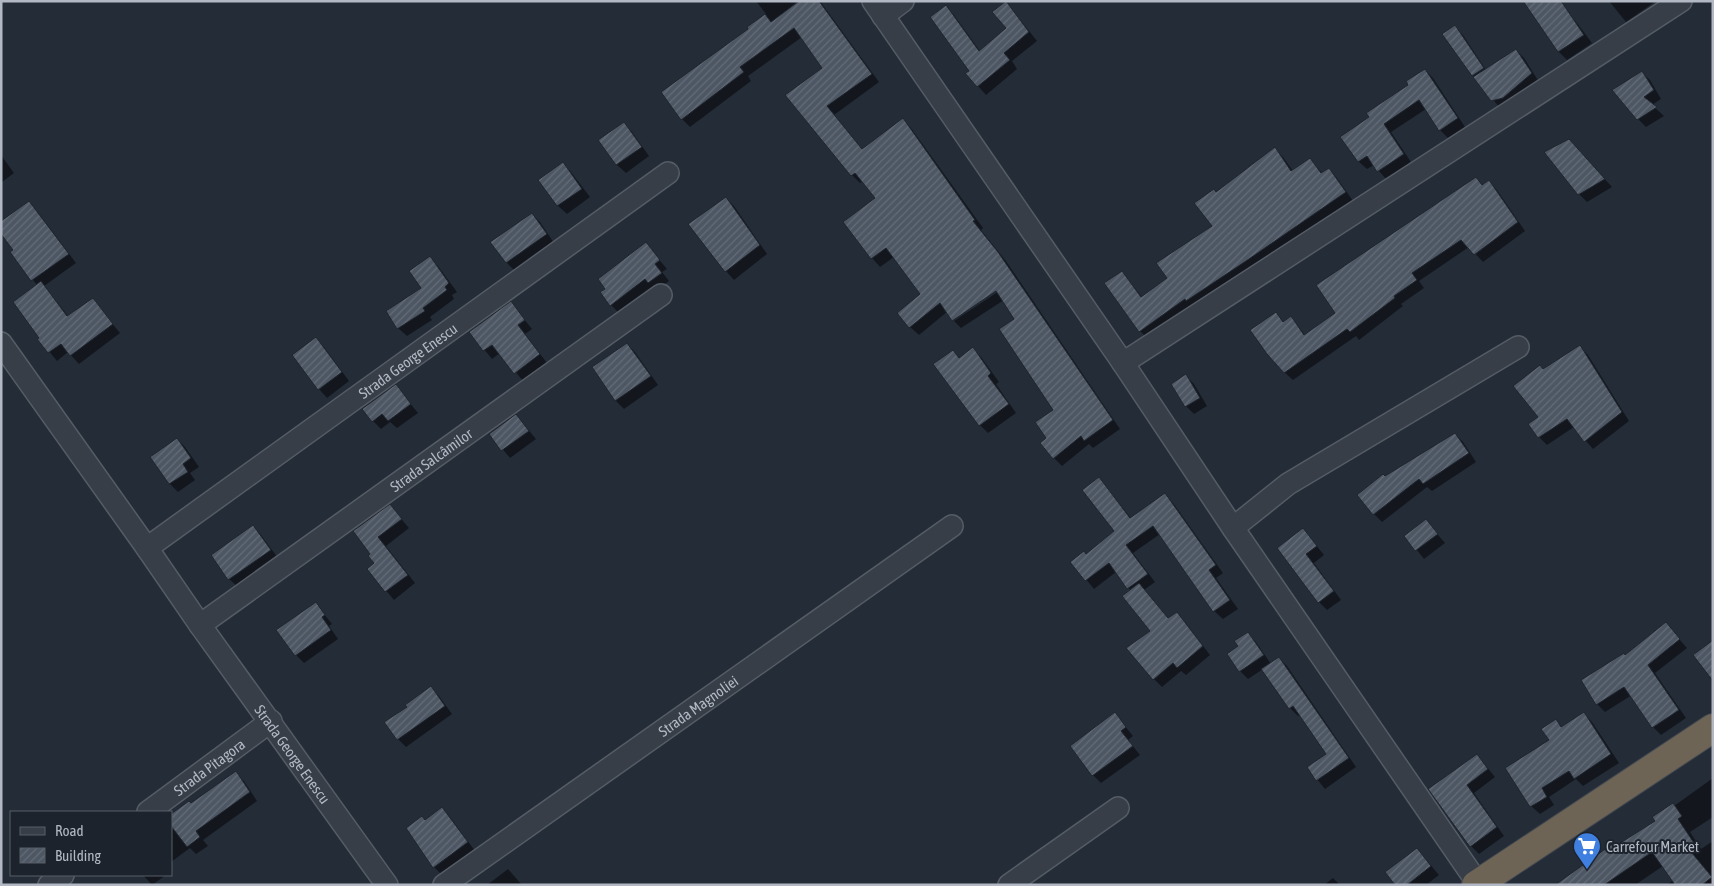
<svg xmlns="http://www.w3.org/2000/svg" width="1714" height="886" font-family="'Asap Condensed',sans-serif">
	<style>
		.shadow { fill: #0007 }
		.building { fill: url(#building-hatch); stroke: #1f252e }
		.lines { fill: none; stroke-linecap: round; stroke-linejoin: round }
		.street-casing { stroke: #555c65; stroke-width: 24 }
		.highway-casing { stroke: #424952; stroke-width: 30 }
		.street { stroke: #373e48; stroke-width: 21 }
		.highway { stroke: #6d6455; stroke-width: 28 }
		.labels { text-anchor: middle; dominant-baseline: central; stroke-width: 4; stroke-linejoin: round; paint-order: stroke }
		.street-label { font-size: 15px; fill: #b2b9c4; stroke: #1d232c }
		.poi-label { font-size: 15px; fill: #b2b9c4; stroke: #1d232c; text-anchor: start }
	</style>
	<defs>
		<pattern id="building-hatch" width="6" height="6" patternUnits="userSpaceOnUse" patternTransform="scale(1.25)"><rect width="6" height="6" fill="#4d5663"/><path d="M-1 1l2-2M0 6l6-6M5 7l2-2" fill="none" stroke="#646c78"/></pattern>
	</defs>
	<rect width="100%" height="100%" fill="#242c37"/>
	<path class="shadow" d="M 756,1 L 820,1 L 879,82 L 834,115 L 863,150 L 903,120 L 911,128 L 983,228 L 981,230 L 1006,261 L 1120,429 L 1093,448 L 1089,444 L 1062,466 L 1054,458 L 1048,438 L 1055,410 L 1016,319 L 1004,300 L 961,328 L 954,321 L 1002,289 L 1001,287 L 947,312 L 919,335 L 910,327 L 922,294 L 894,257 L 880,267 L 872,258 L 845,222 L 877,198 L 863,181 L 860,183 L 852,175 L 787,95 L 823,68 L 802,37 L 748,76 L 751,81 L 690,127 L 682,119 L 750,30 L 748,27 L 766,14 Z
		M 1524,1 L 1569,15 L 1577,23 L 1592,43 L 1567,60 L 1559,52 Z
		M 1609,1 L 1656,1 L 1626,22 Z
		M 1006,2 L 1037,41 L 1012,61 L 1017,69 L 986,95 L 978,86 L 946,7 L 954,15 L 980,51 L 1007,29 Z
		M 1455,27 L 1463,35 L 1486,70 L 1516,50 L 1524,58 L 1539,82 L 1500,108 L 1473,76 L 1444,35 Z
		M 1425,70 L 1433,78 L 1465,127 L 1448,138 L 1440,130 L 1426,109 L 1391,132 L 1411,162 L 1386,179 L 1374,165 L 1367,169 L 1358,161 L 1371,117 L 1410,85 Z
		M 1641,72 L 1650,80 L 1661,99 L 1652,105 L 1664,116 L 1646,127 L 1638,119 Z
		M 624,123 L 632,132 L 649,156 L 626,173 L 617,165 L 600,140 Z
		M 1275,149 L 1283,157 L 1293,171 L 1310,159 L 1323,174 L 1329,169 L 1337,178 L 1353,201 L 1148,339 L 1140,331 L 1106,284 L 1122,272 L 1142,297 L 1168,279 L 1214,226 Z
		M 1577,149 L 1612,187 L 1587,202 L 1579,194 Z
		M 1,155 L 14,173 L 2,182 L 1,181 Z
		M 563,164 L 571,172 L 590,197 L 567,214 L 558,206 L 540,180 Z
		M 1476,178 L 1483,185 L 1489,181 L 1497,190 L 1525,231 L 1483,262 L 1469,247 L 1419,281 L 1424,288 L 1401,304 L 1403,306 L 1359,340 L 1356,336 L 1293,380 L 1284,372 L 1276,314 L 1284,322 L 1291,318 L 1306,336 L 1336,313 Z
		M 726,198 L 734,206 L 767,254 L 734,280 L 726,271 L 690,224 Z
		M 28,203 L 37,211 L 76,263 L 44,286 L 69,317 L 92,299 L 120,333 L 79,364 L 68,352 L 57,361 L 39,339 L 41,338 L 37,285 L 12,253 L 15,250 Z
		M 532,214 L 540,222 L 554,243 L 515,271 L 507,263 Z
		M 646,244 L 667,269 L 662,272 L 669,281 L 657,290 L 654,287 L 619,313 L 611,305 Z
		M 430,258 L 438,266 L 457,292 L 452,295 L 454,299 L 430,317 L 432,320 L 407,336 L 398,328 L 423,288 Z
		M 511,303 L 532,329 L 525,334 L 547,363 L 523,381 L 500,353 L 492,359 L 470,332 Z
		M 315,339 L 324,347 L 349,381 L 327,398 L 319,389 L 293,355 Z
		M 627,344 L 635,352 L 658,385 L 624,409 L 616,401 L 594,368 Z
		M 1580,347 L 1588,355 L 1629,421 L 1593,449 L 1574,427 L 1547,445 L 1539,437 L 1544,370 Z
		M 973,349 L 981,357 L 999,382 L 996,384 L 1016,413 L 988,433 L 980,425 L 953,352 L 960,358 Z
		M 1186,376 L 1194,384 L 1207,406 L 1194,414 L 1186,406 Z
		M 396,386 L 418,413 L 397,428 L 390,422 L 381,429 L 373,421 Z
		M 516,415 L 536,439 L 510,458 L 490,434 Z
		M 1455,434 L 1463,442 L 1476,462 L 1432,491 L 1427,487 L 1382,522 L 1374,514 L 1385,478 Z
		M 177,439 L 185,447 L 199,467 L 190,473 L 195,480 L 178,492 L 170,484 L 152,457 Z
		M 1099,479 L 1131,518 L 1165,495 L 1173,503 L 1223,573 L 1216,578 L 1238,609 L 1223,619 L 1214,611 L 1160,534 L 1133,553 L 1155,582 L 1144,590 L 1169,619 L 1177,614 L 1185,622 L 1210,655 L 1186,675 L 1181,671 L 1162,687 L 1154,679 L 1152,631 L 1131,591 L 1116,572 L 1094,589 L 1072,562 L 1086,555 L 1116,531 Z
		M 390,506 L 409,528 L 386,546 L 415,583 L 394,600 L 369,570 L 376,564 L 372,554 L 355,531 Z
		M 1426,521 L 1445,543 L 1424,559 L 1406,536 Z
		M 253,526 L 261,535 L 278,558 L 238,587 L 229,579 L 212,555 Z
		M 1303,529 L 1324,555 L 1314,563 L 1341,600 L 1327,610 L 1319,602 L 1279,548 Z
		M 316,604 L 332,624 L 329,626 L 338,639 L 304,663 L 296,655 L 278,631 Z
		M 1666,624 L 1687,648 L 1655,673 L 1686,718 L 1661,735 L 1653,727 L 1632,695 L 1605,712 L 1597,704 L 1625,656 Z
		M 1247,634 L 1256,642 L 1271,664 L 1279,658 L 1287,666 L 1356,767 L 1325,789 L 1308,768 L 1328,754 L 1301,715 L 1298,716 L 1290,708 L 1263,669 L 1248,679 L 1240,671 L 1239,646 Z
		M 431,688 L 439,696 L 452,714 L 406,747 L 398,739 L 408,707 Z
		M 1115,714 L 1133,736 L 1128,740 L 1140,755 L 1101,783 L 1093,775 Z
		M 1584,714 L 1592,722 L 1619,763 L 1583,786 L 1576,779 L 1549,797 L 1554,805 L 1540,814 L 1531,806 L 1507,768 L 1550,741 L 1556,721 L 1563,728 Z
		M 1477,755 L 1495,777 L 1474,793 L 1504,836 L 1479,854 L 1471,846 L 1430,789 Z
		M 235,773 L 244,781 L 257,801 L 203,840 L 208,846 L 196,854 L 190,848 L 171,862 L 171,816 Z
		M 1713,778 L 1713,817 L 1690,832 L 1701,849 L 1713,841 L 1713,885 L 1667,885 L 1673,880 L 1663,866 L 1635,885 L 1557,885 L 1657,821 L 1674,806 Z
		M 442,808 L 450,817 L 475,851 L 442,875 L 434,867 L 425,821 Z
		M 1417,849 L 1439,875 L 1426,885 L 1397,885 Z
		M 508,869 L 522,885 L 487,885 Z
		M 143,875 L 166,875 L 152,885 Z
		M 1333,878 L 1340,885 L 1324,885 Z"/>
	<path class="building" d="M 799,1 L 819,1 L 872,74 L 827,106 L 862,149 L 903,118 L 975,220 L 973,221 L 998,252 L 1113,420 L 1084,441 L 1081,436 L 1053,459 L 1040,443 L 1046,438 L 1035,422 L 1053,410 L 999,329 L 1014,319 L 996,291 L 952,321 L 940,303 L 909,328 L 897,313 L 920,294 L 886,248 L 871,259 L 843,222 L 875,198 L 855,173 L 851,176 L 785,95 L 822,68 L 794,28 L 740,67 L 744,72 L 681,120 L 661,92 L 748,29 L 747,27 L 765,14 L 771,22 Z
		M 1006,1 L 1029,32 L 1004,53 L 1010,60 L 977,87 L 965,73 L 969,71 L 930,17 L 946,5 L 979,51 L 1006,28 L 992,12 Z
		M 1523,1 L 1561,1 L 1584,35 L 1558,52 Z
		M 1455,25 L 1484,68 L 1472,76 L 1442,34 Z
		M 1516,49 L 1532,73 L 1503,98 L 1491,101 L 1473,77 Z
		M 1425,69 L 1458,118 L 1439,131 L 1419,100 L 1384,124 L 1404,154 L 1377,172 L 1367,156 L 1358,162 L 1340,137 L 1369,117 L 1366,113 L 1408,85 L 1406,81 Z
		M 1642,71 L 1654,90 L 1644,97 L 1657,107 L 1637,120 L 1612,90 Z
		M 624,122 L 642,147 L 616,165 L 598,140 Z
		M 1569,139 L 1605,179 L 1578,195 L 1544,152 Z
		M 1275,147 L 1291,171 L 1310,158 L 1321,173 L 1329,168 L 1346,192 L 1246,261 L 1186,301 L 1185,299 L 1139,332 L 1104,283 L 1122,271 L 1141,297 L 1167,278 L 1156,263 L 1212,226 L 1194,203 L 1214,189 L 1216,192 Z
		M 563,162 L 582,189 L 557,206 L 538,180 Z
		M 1476,177 L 1482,185 L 1489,180 L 1518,222 L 1474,255 L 1461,240 L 1412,273 L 1417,280 L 1394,296 L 1395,298 L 1350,332 L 1347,329 L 1284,373 L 1267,354 L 1250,330 L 1276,312 L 1283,322 L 1291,316 L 1304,335 L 1335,313 L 1316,285 Z
		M 726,197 L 760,245 L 725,272 L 688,224 Z
		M 29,201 L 69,254 L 31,281 L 10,252 L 13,250 L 1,234 L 1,221 Z
		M 532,213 L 547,234 L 506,263 L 490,242 Z
		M 646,242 L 660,260 L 655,264 L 662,273 L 648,283 L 645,279 L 610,306 L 600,292 L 605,289 L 598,279 Z
		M 430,256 L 449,283 L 445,287 L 447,290 L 423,308 L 425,311 L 397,329 L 386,311 L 421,288 L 409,271 Z
		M 41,281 L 67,316 L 93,298 L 113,324 L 70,356 L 61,344 L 48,353 L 37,339 L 39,338 L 13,302 Z
		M 511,301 L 525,320 L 518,325 L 540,354 L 514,374 L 492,345 L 483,351 L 469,332 Z
		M 316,337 L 342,372 L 318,390 L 292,355 Z
		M 627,343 L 651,376 L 615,401 L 592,367 Z
		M 1580,345 L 1622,412 L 1584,442 L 1567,419 L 1538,438 L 1528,424 L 1538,417 L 1513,386 L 1540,365 L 1543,369 Z
		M 973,347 L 991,373 L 988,376 L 1009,404 L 979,426 L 933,364 L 953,350 L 959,358 Z
		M 1186,374 L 1200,398 L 1185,407 L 1171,384 Z
		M 396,384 L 411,404 L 388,421 L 382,414 L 372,422 L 362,409 Z
		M 516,414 L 529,431 L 501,451 L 489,434 Z
		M 1455,433 L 1469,453 L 1423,484 L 1419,479 L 1373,515 L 1357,495 L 1383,474 L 1385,476 Z
		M 177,438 L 191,458 L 183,464 L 188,472 L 169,484 L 150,457 Z
		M 1099,477 L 1130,518 L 1165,493 L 1216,565 L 1209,570 L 1230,600 L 1213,612 L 1153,526 L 1126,545 L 1148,574 L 1127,589 L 1109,563 L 1085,581 L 1070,562 L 1084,551 L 1086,554 L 1114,531 L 1082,490 Z
		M 390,504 L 402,519 L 378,537 L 408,575 L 385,592 L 367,569 L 374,563 L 368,556 L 370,554 L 353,531 Z
		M 1426,519 L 1438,534 L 1415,551 L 1404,536 Z
		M 253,525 L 271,550 L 228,580 L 211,555 Z
		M 1303,528 L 1317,546 L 1306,554 L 1334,591 L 1318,603 L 1277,548 Z
		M 1139,583 L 1168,618 L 1177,612 L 1203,646 L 1177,668 L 1173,663 L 1153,680 L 1126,648 L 1150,631 L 1122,596 Z
		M 316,602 L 325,615 L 322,617 L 331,630 L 295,656 L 276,630 Z
		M 1666,622 L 1680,639 L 1648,665 L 1679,710 L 1652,728 L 1624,687 L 1596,705 L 1581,680 L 1624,653 L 1625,655 Z
		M 1248,632 L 1264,655 L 1239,672 L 1227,654 L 1238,646 L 1234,641 Z
		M 1713,640 L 1713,681 L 1693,655 Z
		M 1279,657 L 1349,758 L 1316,781 L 1307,767 L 1326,754 L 1293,706 L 1289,709 L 1261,669 Z
		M 431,686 L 445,706 L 397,740 L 384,722 L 407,707 L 405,705 Z
		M 1115,712 L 1126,727 L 1121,731 L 1133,746 L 1092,776 L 1070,746 Z
		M 1584,712 L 1611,754 L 1574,779 L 1569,771 L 1542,788 L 1547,797 L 1530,807 L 1505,768 L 1549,740 L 1541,729 L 1556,719 L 1561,727 Z
		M 1477,754 L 1488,769 L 1467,785 L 1497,827 L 1470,847 L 1428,789 Z
		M 236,771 L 250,792 L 196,831 L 200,837 L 187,847 L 171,826 L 171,814 L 189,801 L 191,803 Z
		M 1673,803 L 1682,816 L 1678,819 L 1698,849 L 1692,853 L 1712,877 L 1702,885 L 1675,885 L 1652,852 L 1604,885 L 1555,885 L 1615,842 L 1617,845 L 1655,821 L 1652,817 Z
		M 442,807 L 468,842 L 433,868 L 406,828 L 422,816 L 425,820 Z
		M 1417,848 L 1431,866 L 1407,885 L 1395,885 L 1385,872 Z"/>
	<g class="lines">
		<g class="street-casing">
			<g id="street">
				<path d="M 873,1 L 1123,363 L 1233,528 L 1479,885"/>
				<path d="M 883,16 L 903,1"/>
				<path id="s1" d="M 1,343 L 147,548 L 200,625 L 387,885"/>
				<path d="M 1123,363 L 1681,1"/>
				<path d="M 1233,528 L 1288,484 L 1518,347"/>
				<path id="s2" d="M 147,548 L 668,173"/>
				<path id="s3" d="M 200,625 L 661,295"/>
				<path id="s4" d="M 148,812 L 271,721"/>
				<path d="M 49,885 L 63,875"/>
				<path id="s5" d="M 444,885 L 952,526"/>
				<path d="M 1009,885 L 1118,808"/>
			</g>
		</g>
		<g class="highway-casing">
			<path id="highway" d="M 1476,885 L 1713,728"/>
		</g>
		<use href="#street" class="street"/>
		<use href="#highway" class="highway"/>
	</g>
	<defs>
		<g id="supermarket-pin" transform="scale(1.4375)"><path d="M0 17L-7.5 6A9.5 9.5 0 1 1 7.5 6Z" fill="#3f7fe0" stroke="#1d232c"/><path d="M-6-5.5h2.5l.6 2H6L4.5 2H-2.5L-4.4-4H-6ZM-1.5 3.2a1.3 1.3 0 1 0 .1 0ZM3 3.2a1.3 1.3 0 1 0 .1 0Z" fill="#fff"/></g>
	</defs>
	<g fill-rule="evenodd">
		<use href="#supermarket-pin" x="1587" y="846"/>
	</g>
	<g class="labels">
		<g class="street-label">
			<text stroke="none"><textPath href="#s2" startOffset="321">Strada George Enescu</textPath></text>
			<text stroke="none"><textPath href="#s3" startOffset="284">Strada Salcâmilor</textPath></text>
			<text stroke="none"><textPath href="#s5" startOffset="311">Strada Magnoliei</textPath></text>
			<text stroke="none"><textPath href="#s1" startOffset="504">Strada George Enescu</textPath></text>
			<text stroke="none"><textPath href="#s4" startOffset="76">Strada Pitagora</textPath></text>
		</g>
		<g class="poi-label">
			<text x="1606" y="846">Carrefour Market</text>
		</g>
	</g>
	<rect width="1714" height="886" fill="none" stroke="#b2b9c4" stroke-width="5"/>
	<rect x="10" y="811" width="162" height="65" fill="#1d232c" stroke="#595f69"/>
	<rect x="20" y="827" width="25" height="8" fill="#373e48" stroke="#595f69"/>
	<text x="55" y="836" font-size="15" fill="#b2b9c4">Road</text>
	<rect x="20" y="848" width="25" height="15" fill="url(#building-hatch)" stroke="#595f69"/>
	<text x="55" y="861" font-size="15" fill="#b2b9c4">Building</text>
</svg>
